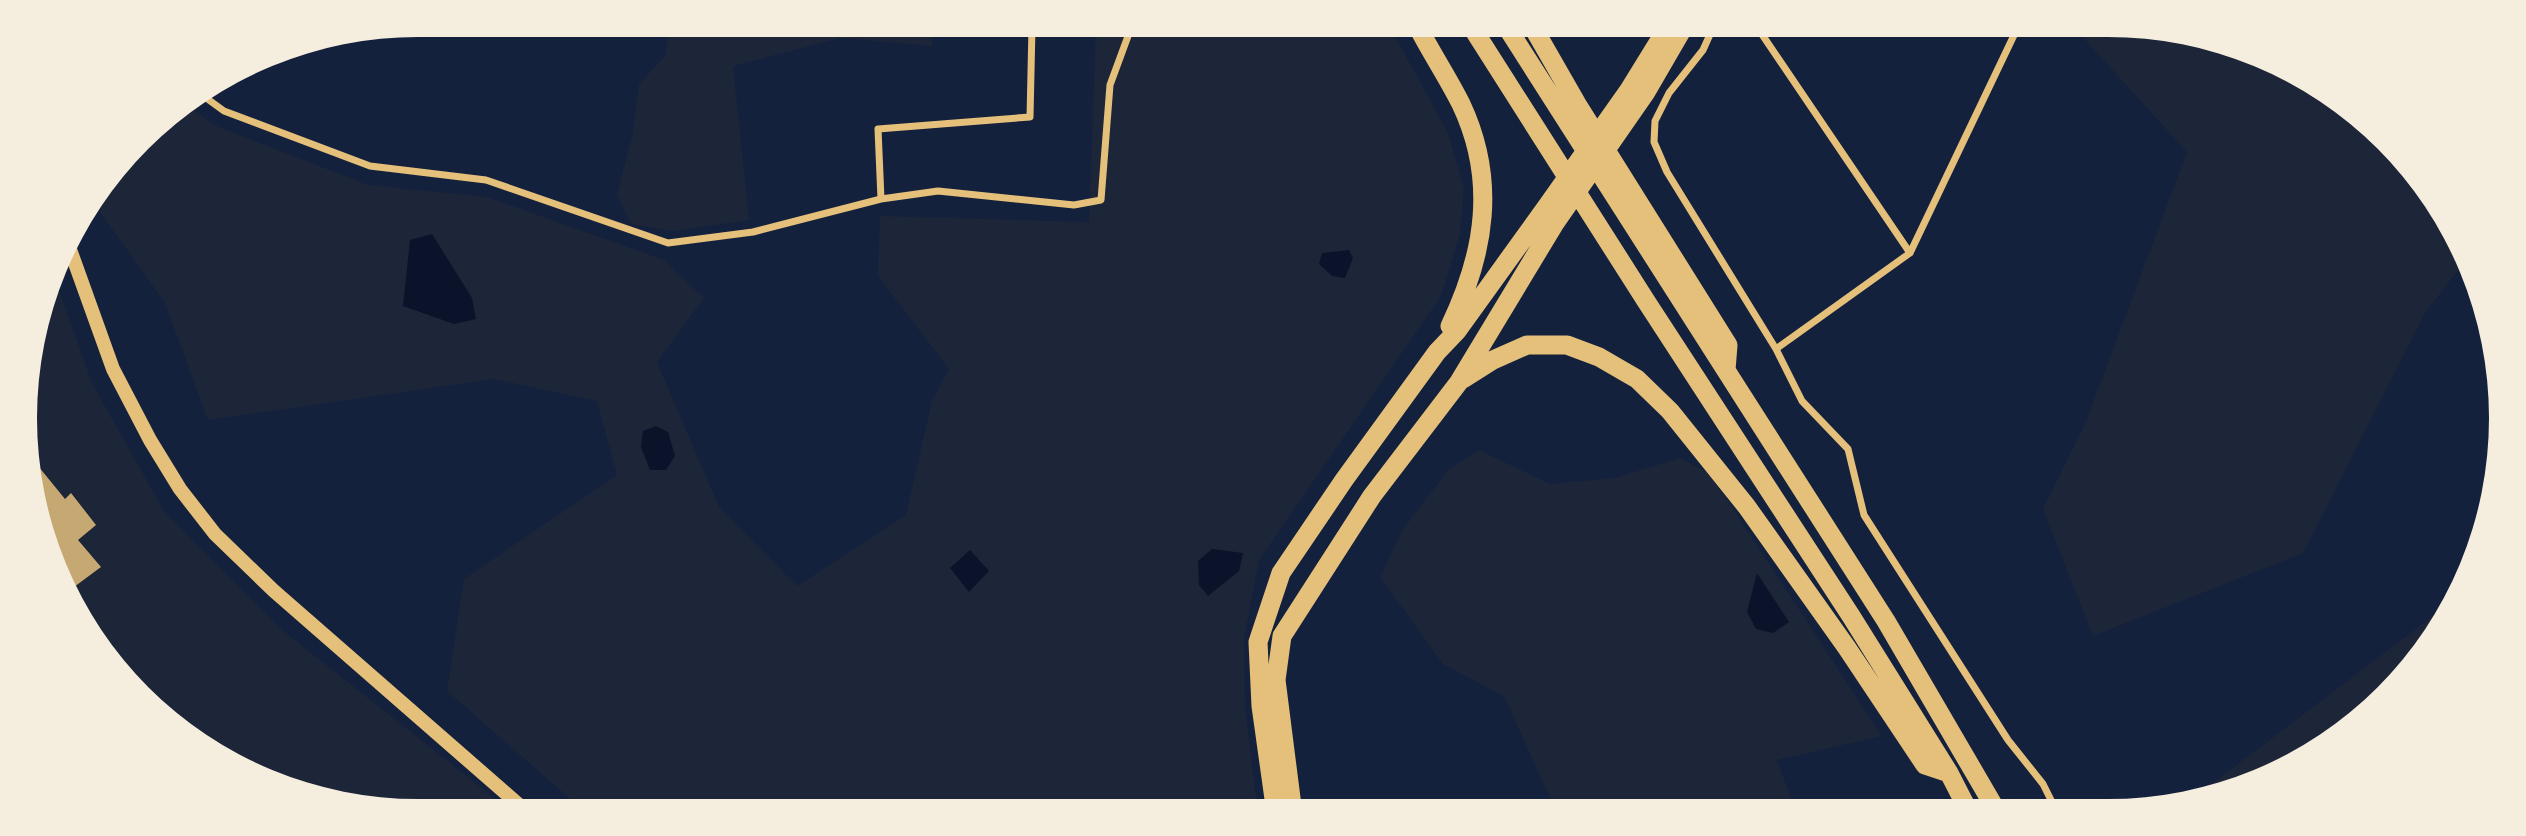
<svg xmlns="http://www.w3.org/2000/svg" width="2526" height="836" font-family="'Public Sans',sans-serif">
	<style>
		.green { fill: #1d2539 }
		.water { fill: #0b132b }
		.building { fill: #c6a872 }
		.lines { fill: none; stroke-linecap: round; stroke-linejoin: round }
		.minor { stroke: #e5c07b; stroke-width: 7 }
		.secondary { stroke: #e5c07b; stroke-width: 14 }
		.motorway { stroke: #e5c07b; stroke-width: 19 }
	</style>
	<rect width="100%" height="100%" fill="#14213d"/>
	<path class="green" d="M 668,26 L 933,27 L 932,46 L 840,38 L 733,66 L 749,220 L 673,231 L 631,224 L 617,195 L 633,133 L 639,84 L 666,55 Z
		M 1096,27 L 1391,29 L 1448,133 L 1464,188 L 1460,234 L 1441,296 L 1259,560 L 1244,638 L 1245,709 L 1257,806 L 576,804 L 447,691 L 464,579 L 617,475 L 597,401 L 494,379 L 208,420 L 165,303 L 95,205 L 158,122 L 187,105 L 216,126 L 368,185 L 487,197 L 664,260 L 704,298 L 657,362 L 719,507 L 797,586 L 906,515 L 932,401 L 949,369 L 878,276 L 880,216 L 1089,222 Z
		M 2078,32 L 2185,32 L 2327,91 L 2435,200 L 2462,265 L 2425,313 L 2303,553 L 2093,636 L 2043,509 L 2085,424 L 2187,152 Z
		M 55,279 L 92,383 L 164,511 L 282,630 L 502,804 L 341,804 L 200,745 L 91,637 L 38,519 L 28,367 Z
		M 1479,450 L 1550,484 L 1615,478 L 1680,458 L 1710,474 L 1882,736 L 1777,760 L 1794,807 L 1559,807 L 1551,800 L 1504,696 L 1443,664 L 1380,577 L 1403,529 L 1449,469 Z
		M 2454,600 L 2449,614 L 2368,714 L 2282,771 L 2193,798 Z"/>
	<path class="water" d="M 432,234 L 472,298 L 476,319 L 454,324 L 403,306 L 410,240 Z
		M 1349,250 L 1353,258 L 1345,278 L 1332,276 L 1319,264 L 1322,253 Z
		M 656,426 L 668,432 L 675,456 L 666,470 L 650,470 L 641,447 L 643,431 Z
		M 1212,549 L 1243,553 L 1239,571 L 1208,596 L 1199,585 L 1198,561 Z
		M 970,550 L 989,571 L 969,592 L 950,568 Z
		M 1757,573 L 1789,622 L 1773,633 L 1756,629 L 1747,612 Z"/>
	<path class="building" d="M 34,461 L 65,499 L 71,493 L 96,525 L 78,540 L 101,567 L 70,590 L 38,519 Z"/>
	<g class="lines">
		<path class="minor" d="M 1712,30 L 1703,50 L 1669,93 L 1655,121 L 1654,142 L 1667,172 L 1776,349
			M 1759,30 L 1910,253
			M 2016,31 L 1910,253 L 1776,349 L 1802,401 L 1848,449 L 1864,515 L 2008,740 L 2043,784 L 2055,808
			M 202,95 L 224,111 L 370,166 L 486,180 L 668,243 L 753,232 L 881,199 L 938,191 L 1074,205 L 1101,200 L 1110,85 L 1131,28
			M 881,199 L 878,129 L 1030,117 L 1032,27"/>
		<path class="secondary" d="M 67,241 L 113,369 L 150,440 L 180,489 L 215,534 L 274,591 L 518,804"/>
		<path class="motorway" d="M 1419,29 C 1432,54 1448,78 1461,104 C 1497,180 1485,253 1450,326
			M 1473,29 L 1646,301 L 1851,616 L 1949,773 L 1967,808
			M 1508,29 L 1886,621 L 1995,808
			M 1534,29 L 1577,104 L 1728,345 L 1726,370
			M 1463,379 L 1493,360 L 1527,345 L 1567,345 L 1599,357 L 1637,379 L 1670,411 L 1747,507 L 1847,648 L 1925,765 L 1949,773
			M 1275,806 L 1261,706 L 1258,642 L 1281,573 L 1344,480 L 1437,352 L 1457,331 L 1547,206 L 1629,90 L 1666,30
			M 1292,806 L 1276,680 L 1282,636 L 1372,496 L 1459,382 L 1555,223 L 1646,92 L 1682,30"/>
	</g>
	<path d="M0 0H2526V836H0ZM418 37H2108A381 381 0 0 1 2489 418V418A381 381 0 0 1 2108 799H418A381 381 0 0 1 37 418V418A381 381 0 0 1 418 37Z" fill="#f5edde" fill-rule="evenodd"/>
</svg>
